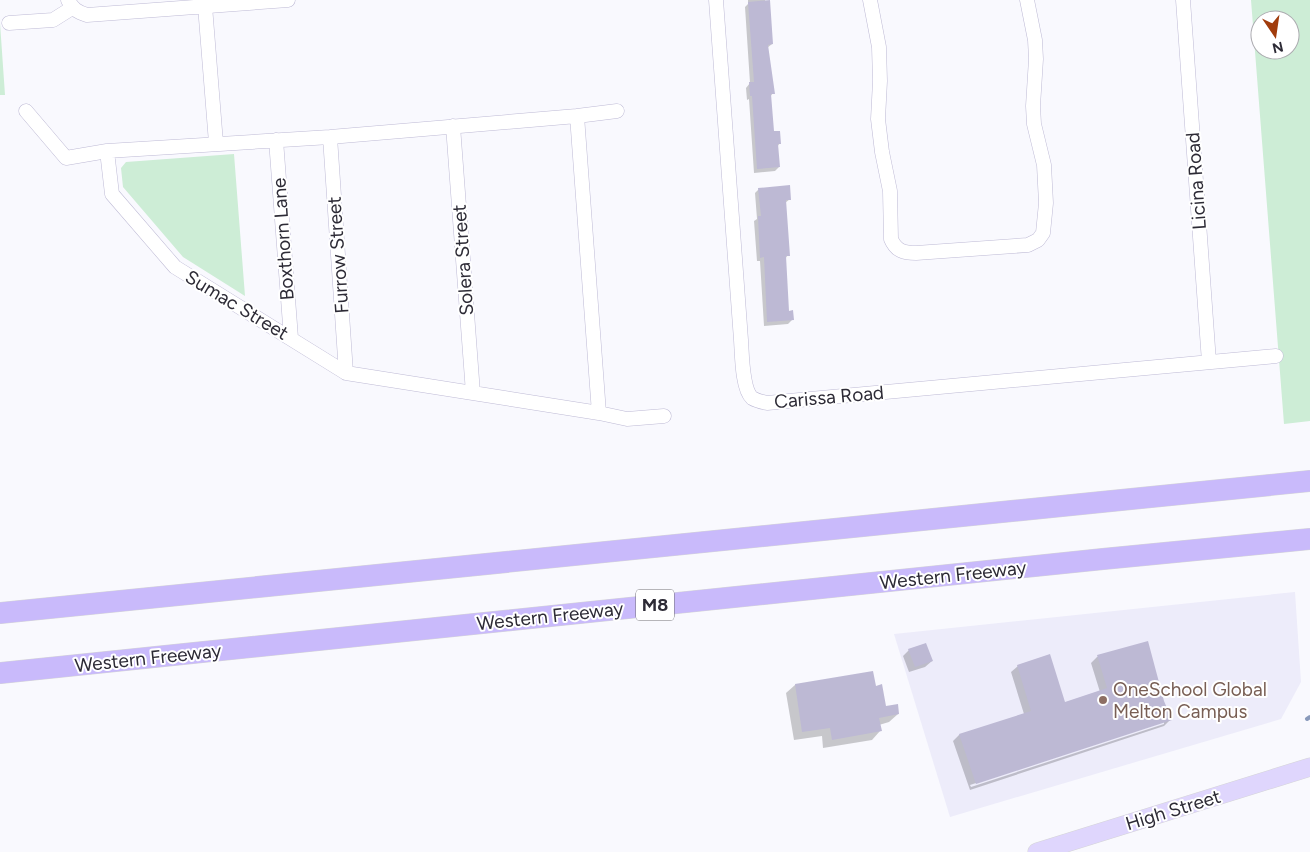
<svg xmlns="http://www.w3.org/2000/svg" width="1310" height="852" font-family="Figtree,sans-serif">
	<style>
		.built { fill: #edecfa }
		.green { fill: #cdedd6; fill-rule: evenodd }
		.shadow { fill: #0003; fill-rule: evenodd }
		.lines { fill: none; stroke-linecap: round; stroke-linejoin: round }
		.stream { stroke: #899abb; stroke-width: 4 }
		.building { fill: #bdb9d4 }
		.minor-casing { stroke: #bebad5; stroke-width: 15 }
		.major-casing { stroke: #d5d5d7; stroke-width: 19 }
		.highway-casing { stroke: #d5d5d7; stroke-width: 22 }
		.minor { stroke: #fff; stroke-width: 14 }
		.major { stroke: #dfd6fd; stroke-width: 18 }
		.highway { stroke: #c9bafb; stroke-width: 21 }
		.education-dot { fill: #8d6e63; stroke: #fff; stroke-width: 2 }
		.labels { text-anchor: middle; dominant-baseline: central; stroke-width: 4; stroke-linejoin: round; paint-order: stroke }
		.shield { fill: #fff; stroke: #6c6b72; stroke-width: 1 }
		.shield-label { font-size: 18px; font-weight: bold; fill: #2d2b36 }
		.street-label { font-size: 19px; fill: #2d2b36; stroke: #fff }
		.education-label { font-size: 19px; fill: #785e54; stroke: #fff; text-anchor: start }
	</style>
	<rect width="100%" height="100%" fill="#f9f9fe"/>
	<path class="built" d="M 1295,592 L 1301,682 L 1281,719 L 950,817 L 894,634 Z"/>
	<path class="green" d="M 1251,0 L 1310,0 L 1310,421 L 1284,424 ZM 1260,20 L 1290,20 L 1290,50 L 1260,50 Z
		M 0,23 L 5,95 L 0,95 Z
		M 234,154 L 245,296 L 183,257 L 123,187 L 121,168 L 126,162 Z"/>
	<path class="shadow" d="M 748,0 L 765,0 L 772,44 L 767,48 L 773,93 L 770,97 L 772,132 L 780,143 L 777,147 L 779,167 L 775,171 L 754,173 L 749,99 L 747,100 L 746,88 L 750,83 L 745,7 L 748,4 Z
		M 759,189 L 790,199 L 785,203 L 788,255 L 785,259 L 788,312 L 792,320 L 788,324 L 764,326 L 760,261 L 757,261 L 754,221 L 757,219 L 755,193 Z
		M 1147,643 L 1162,701 L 1170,720 L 1164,726 L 970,790 L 953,741 L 959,735 L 1024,714 L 1011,672 L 1018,666 L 1064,704 L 1100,692 L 1091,663 L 1097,657 ZM 1164,721 L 1164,724 L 971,787 L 970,785 Z
		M 909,650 L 932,661 L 925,667 L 909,672 L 903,656 Z
		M 795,685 L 875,687 L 885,708 L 898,714 L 889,722 L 879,725 L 880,731 L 872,740 L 823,748 L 822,736 L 794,740 L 786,693 Z"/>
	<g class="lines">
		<path class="stream" d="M 1307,719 L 1310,717"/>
	</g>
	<path class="building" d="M 770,0 L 773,44 L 768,45 L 775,94 L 771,94 L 774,131 L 780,131 L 781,144 L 778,144 L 780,167 L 757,169 L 752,96 L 750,96 L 749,82 L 754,82 L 748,2 Z
		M 790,185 L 791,200 L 786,200 L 790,256 L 786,256 L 789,311 L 793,310 L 794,320 L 767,322 L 764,257 L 760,258 L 758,216 L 761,216 L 758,188 Z
		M 1148,641 L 1164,701 L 1172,720 L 976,784 L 959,734 L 1031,711 L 1017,665 L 1050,654 L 1065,702 L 1107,688 L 1097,655 Z
		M 926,643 L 933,661 L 915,667 L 908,649 Z
		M 873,671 L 876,686 L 882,684 L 886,706 L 898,704 L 899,714 L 879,718 L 882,731 L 832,740 L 830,728 L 802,732 L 795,684 Z"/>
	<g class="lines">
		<g class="minor-casing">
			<path id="minor" d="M 68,0 C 73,9 77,12 87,15 L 288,0
				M 716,0 L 741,340 C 742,354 742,389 752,398 C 757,401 762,402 767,403 L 1276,356
				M 870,0 L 879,47 L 880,81 L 878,119 L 882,152 L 890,191 L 891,239 C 896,251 904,253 916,253 L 1028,245 L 1038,240 L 1043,233 L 1046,203 L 1044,165 L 1034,124 L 1033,106 L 1036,59 L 1035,40 L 1027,0
				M 1183,0 L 1209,362
				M 205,6 L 216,143
				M 9,23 L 53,20 L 72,8
				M 26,111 L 66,158 L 107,151
				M 577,116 L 599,413 L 346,373 L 175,267 L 112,194 L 107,151 L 330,137 Z
				M 577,116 L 617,111
				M 453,126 L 473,393
				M 330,137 L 346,373
				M 276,140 L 291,338
				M 599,413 L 627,419 L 664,416"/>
		</g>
		<g class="major-casing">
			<path id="major" d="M 1037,852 L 1310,767"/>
		</g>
		<g class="highway-casing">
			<path id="highway" d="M 0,613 L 1310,481
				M 0,673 L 1103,559 L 1310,539"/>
		</g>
		<use href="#minor" class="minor"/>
		<use href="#major" class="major"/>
		<use href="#highway" class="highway"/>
	</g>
	<circle class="education-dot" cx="1103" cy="700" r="5"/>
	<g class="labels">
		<rect class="shield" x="636" y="589.5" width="38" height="31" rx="4"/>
		<g class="shield-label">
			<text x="655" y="605">M8</text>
		</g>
		<g class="street-label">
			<text transform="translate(1196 181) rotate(-94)">Licina Road</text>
			<text transform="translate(283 239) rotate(-94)">Boxthorn Lane</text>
			<text transform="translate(338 255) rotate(-94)">Furrow Street</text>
			<text transform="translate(463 260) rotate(-94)">Solera Street</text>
			<text transform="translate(237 305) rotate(31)">Sumac Street</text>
			<text transform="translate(829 397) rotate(-5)">Carissa Road</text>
			<text transform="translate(953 575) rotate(-6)">Western Freeway</text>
			<text transform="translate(550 616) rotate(-6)">Western Freeway</text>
			<text transform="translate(148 658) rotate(-6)">Western Freeway</text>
			<text transform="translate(1173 810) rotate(-17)">High Street</text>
		</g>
		<g class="education-label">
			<text x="1113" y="689">OneSchool Global<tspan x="1113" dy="22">Melton Campus</tspan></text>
		</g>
	</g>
	<g transform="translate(1275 35) rotate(167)"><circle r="24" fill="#ffffff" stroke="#abaaaf"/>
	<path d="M0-4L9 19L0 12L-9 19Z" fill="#a13c0c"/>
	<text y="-8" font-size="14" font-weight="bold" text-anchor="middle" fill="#2d2b36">N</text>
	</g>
</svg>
